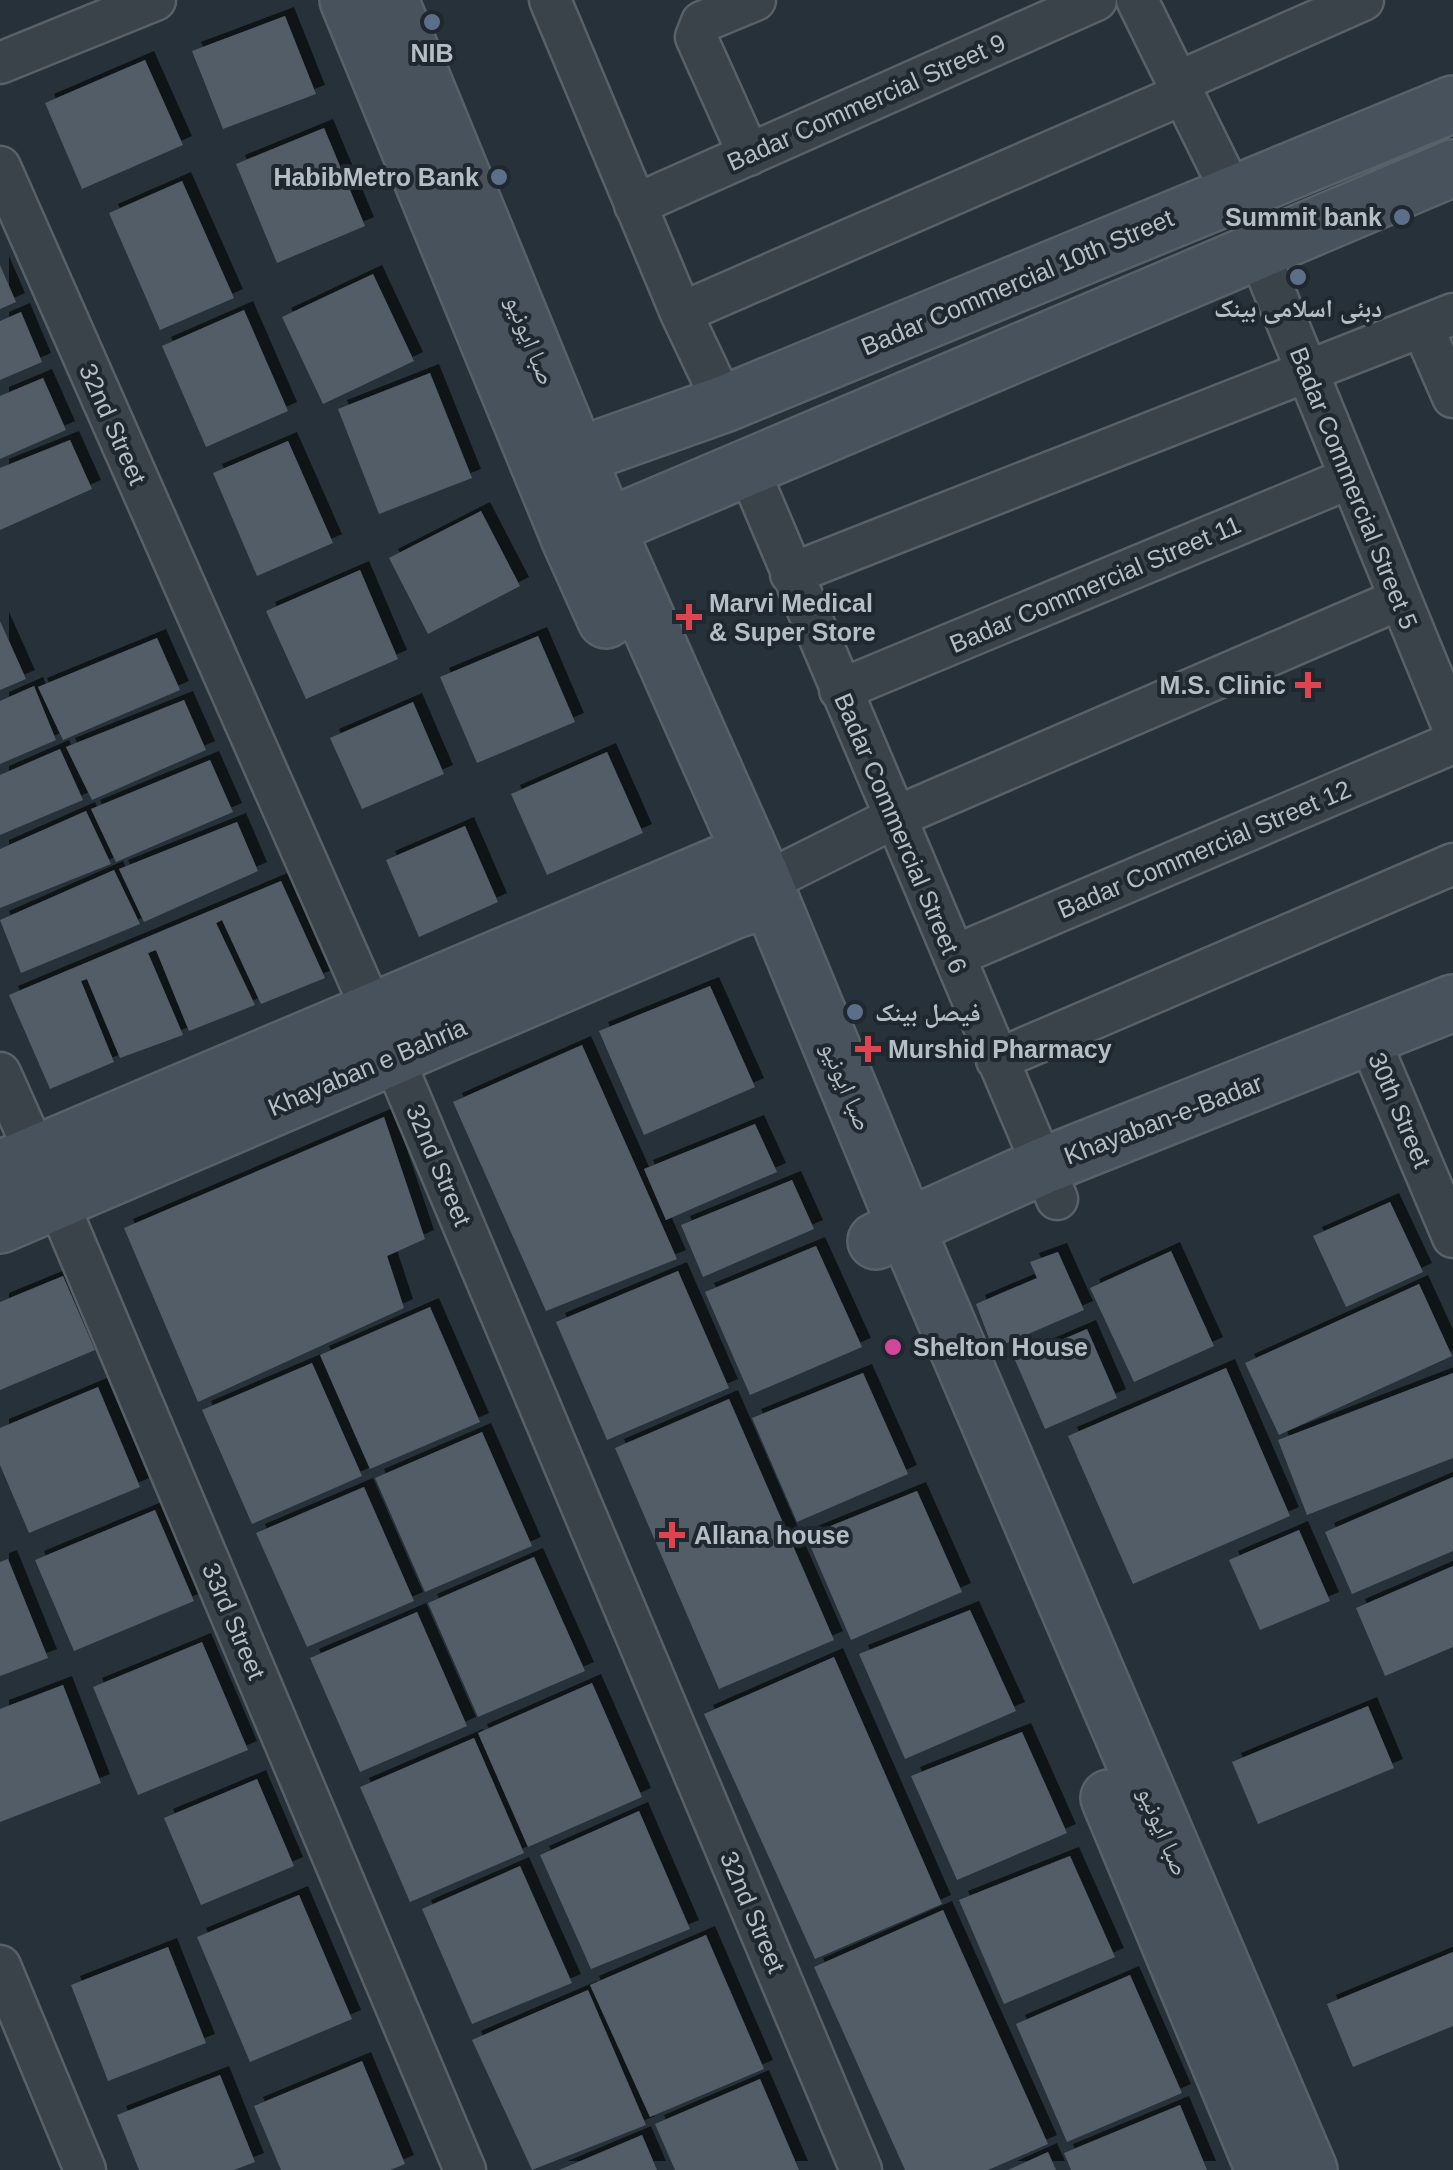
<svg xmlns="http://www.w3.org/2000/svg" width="1453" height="2170" font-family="Helvetica,'Noto Naskh Arabic',sans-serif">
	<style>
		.building { fill: #525d68; filter: url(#shadow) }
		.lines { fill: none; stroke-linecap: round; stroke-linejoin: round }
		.street-casing { stroke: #586068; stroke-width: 45 }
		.secondary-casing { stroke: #586068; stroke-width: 60 }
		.street { stroke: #3a424a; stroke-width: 40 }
		.secondary { stroke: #48525d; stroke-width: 55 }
		.service-dot { fill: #5c6f8a; stroke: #1f272f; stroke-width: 4 }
		.health-dot { fill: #e0444e; stroke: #1f272f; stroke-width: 4 }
		.hotel-dot { fill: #d1479c; stroke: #1f272f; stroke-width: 4 }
		.labels { text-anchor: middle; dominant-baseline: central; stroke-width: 8; stroke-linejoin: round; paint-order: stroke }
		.poi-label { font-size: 25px; font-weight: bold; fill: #b5bdc6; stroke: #1f272f; text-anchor: start }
		.street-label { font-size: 25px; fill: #b5bdc6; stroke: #1f272f }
	</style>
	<defs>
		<filter id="shadow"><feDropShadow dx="9" dy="-9" stdDeviation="0" flood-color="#0009"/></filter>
	</defs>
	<rect width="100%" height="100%" fill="#26313a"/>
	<path class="building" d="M 285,16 L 316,94 L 223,129 L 192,51 Z
		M 145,60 L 183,145 L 82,189 L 45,103 Z
		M 324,128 L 365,226 L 277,263 L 236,164 Z
		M 182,181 L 234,298 L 160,330 L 109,213 Z
		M 0,265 L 16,302 L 0,309 Z
		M 373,274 L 414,361 L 323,404 L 282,317 Z
		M 244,310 L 288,411 L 206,447 L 162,346 Z
		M 21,312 L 42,362 L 0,380 L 0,321 Z
		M 430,373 L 472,478 L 379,514 L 338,409 Z
		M 43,378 L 66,430 L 0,459 L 0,396 Z
		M 70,440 L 92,489 L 0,530 L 0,468 Z
		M 288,441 L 333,543 L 257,576 L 213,473 Z
		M 481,511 L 520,586 L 428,634 L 389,558 Z
		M 360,570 L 398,659 L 306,699 L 266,611 Z
		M 0,621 L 26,679 L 0,690 Z
		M 538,636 L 575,722 L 477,763 L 440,677 Z
		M 157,638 L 180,690 L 63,740 L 38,687 Z
		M 34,686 L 56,740 L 0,764 L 0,701 Z
		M 184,700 L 206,750 L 92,800 L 66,747 Z
		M 413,702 L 444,774 L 362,809 L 330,738 Z
		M 60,749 L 83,800 L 0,835 L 0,775 Z
		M 607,752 L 643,833 L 547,875 L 511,794 Z
		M 210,760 L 233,812 L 116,862 L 91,809 Z
		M 86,811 L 111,864 L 0,908 L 0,849 Z
		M 237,822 L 258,871 L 144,922 L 119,869 Z
		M 465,826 L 498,902 L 419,937 L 386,860 Z
		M 114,870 L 140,924 L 21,973 L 0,920 Z
		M 281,881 L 325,978 L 261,1004 L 222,920 L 216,923 L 255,1005 L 189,1031 L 156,950 L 148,953 L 183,1035 L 120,1058 L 87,979 L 81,981 L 114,1062 L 50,1089 L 9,995 Z
		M 710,986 L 755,1087 L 644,1135 L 599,1031 Z
		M 582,1045 L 677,1259 L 546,1311 L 453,1102 Z
		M 384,1117 L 425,1239 L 387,1256 L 404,1308 L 198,1402 L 124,1228 Z
		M 755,1124 L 777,1172 L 666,1220 L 644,1169 Z
		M 792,1180 L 814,1229 L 703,1277 L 681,1225 Z
		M 1390,1202 L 1423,1272 L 1346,1307 L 1313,1236 Z
		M 816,1246 L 862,1347 L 750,1395 L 705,1292 Z
		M 1171,1251 L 1214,1346 L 1134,1382 L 1090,1288 Z
		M 1058,1252 L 1084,1310 L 993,1349 L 976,1304 L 1037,1278 L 1030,1262 Z
		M 678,1271 L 729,1388 L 607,1440 L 556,1322 Z
		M 63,1276 L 95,1350 L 0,1390 L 0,1302 Z
		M 1419,1284 L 1452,1356 L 1279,1435 L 1245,1363 Z
		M 430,1307 L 480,1422 L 370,1469 L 320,1355 Z
		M 1087,1329 L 1117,1398 L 1045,1429 L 1015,1360 Z
		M 312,1363 L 362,1476 L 252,1524 L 202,1410 Z
		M 1226,1368 L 1290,1516 L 1133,1584 L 1068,1436 Z
		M 863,1373 L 908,1474 L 797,1522 L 752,1418 Z
		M 1453,1373 L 1453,1458 L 1307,1515 L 1278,1440 Z
		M 98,1387 L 140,1487 L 29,1533 L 0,1465 L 0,1428 Z
		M 729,1399 L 834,1640 L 719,1689 L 615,1448 Z
		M 482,1432 L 532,1546 L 425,1592 L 375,1478 Z
		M 1453,1477 L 1453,1551 L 1352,1594 L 1325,1532 Z
		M 364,1487 L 414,1601 L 307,1647 L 256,1533 Z
		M 917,1491 L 962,1592 L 851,1640 L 806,1536 Z
		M 155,1510 L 194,1601 L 74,1651 L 35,1560 Z
		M 1299,1530 L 1330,1601 L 1260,1630 L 1229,1560 Z
		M 534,1557 L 585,1671 L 478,1717 L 428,1603 Z
		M 8,1559 L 48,1658 L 0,1676 L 0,1562 Z
		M 1453,1566 L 1453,1647 L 1385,1676 L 1356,1608 Z
		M 970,1610 L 1016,1711 L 905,1759 L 859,1654 Z
		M 417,1612 L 467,1726 L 360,1772 L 310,1658 Z
		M 202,1642 L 248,1750 L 138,1795 L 93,1687 Z
		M 834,1657 L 942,1904 L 815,1959 L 704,1714 Z
		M 592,1683 L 642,1797 L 528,1847 L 478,1733 Z
		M 63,1685 L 101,1783 L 0,1822 L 0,1709 Z
		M 1368,1706 L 1394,1768 L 1258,1824 L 1232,1762 Z
		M 1022,1732 L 1067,1833 L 957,1880 L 911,1776 Z
		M 474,1738 L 524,1853 L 410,1902 L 360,1787 Z
		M 257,1779 L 294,1866 L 201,1905 L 164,1818 Z
		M 639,1811 L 690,1929 L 591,1969 L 540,1855 Z
		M 1070,1856 L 1115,1957 L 1004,2004 L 959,1900 Z
		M 520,1866 L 572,1983 L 472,2024 L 422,1909 Z
		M 299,1895 L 352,2019 L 250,2062 L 197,1937 Z
		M 943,1910 L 1048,2144 L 988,2170 L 905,2170 L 814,1967 Z
		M 706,1935 L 764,2069 L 650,2117 L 590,1985 Z
		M 168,1947 L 206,2043 L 108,2081 L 71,1985 Z
		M 1453,1952 L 1453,2026 L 1353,2067 L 1327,2004 Z
		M 1130,1975 L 1182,2093 L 1067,2142 L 1016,2024 Z
		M 588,1990 L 646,2125 L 532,2170 L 472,2040 Z
		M 362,2061 L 405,2164 L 390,2170 L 281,2170 L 254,2106 Z
		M 220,2075 L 255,2162 L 234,2170 L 139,2170 L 117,2115 Z
		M 760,2079 L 799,2170 L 675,2170 L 655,2124 Z
		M 1180,2105 L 1207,2170 L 1071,2170 L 1064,2153 Z
		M 642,2135 L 657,2170 L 559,2170 Z
		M 1048,2152 L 1056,2170 L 1008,2170 Z"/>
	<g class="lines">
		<g class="street-casing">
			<path id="street" d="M 550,0 L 681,313 L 724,404
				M 1137,0 L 1232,193
				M 0,63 L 155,0
				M 1178,82 L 1363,0
				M 749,155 L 696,37 L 702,22 L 755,0
				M 0,167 L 392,1055 L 861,2170
				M 635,205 L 1096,0
				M 1257,249 L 1453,727
				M 681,313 L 1183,94
				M 1422,326 L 1453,397
				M 747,466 L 1057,1199
				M 791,574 L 1453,314
				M 840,690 L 1350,478
				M 764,883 L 896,817 L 1400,599
				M 954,956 L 1453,743
				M 1369,1039 L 1453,1237
				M 997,1060 L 1453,864
				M 0,1073 L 57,1201 L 465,2170
				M 0,1966 L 85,2170"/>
		</g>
		<g class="secondary-casing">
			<path id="secondary" d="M 348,0 L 571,542 L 606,620
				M 390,0 L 606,527 L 764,883 L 919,1258 L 1309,2170
				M 544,468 L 724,404 L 1453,104
				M 572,542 L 1453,168
				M 0,1169 L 750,852
				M 0,1225 L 735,910 L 769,899
				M 876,1241 L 1043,1166 L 1453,1003
				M 1109,1798 L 1264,2170"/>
		</g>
		<use href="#street" class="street"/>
		<use href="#secondary" class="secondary"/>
	</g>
	<g class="service-dot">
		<circle cx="432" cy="22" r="10"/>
		<circle cx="499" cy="177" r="10"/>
		<circle cx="1402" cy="217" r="10"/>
		<circle cx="1298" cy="277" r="10"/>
		<circle cx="855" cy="1012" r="10"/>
	</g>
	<g class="health-dot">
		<path d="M684 602h10v10h10v10h-10v10h-10v-10h-10v-10h10z"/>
		<path d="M1303 670h10v10h10v10h-10v10h-10v-10h-10v-10h10z"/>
		<path d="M863 1034h10v10h10v10h-10v10h-10v-10h-10v-10h10z"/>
		<path d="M667 1520h10v10h10v10h-10v10h-10v-10h-10v-10h10z"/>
	</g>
	<circle class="hotel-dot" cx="893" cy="1347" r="10"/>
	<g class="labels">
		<g class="poi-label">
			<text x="432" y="53" text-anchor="middle">NIB</text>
			<text x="479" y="177" text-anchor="end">HabibMetro Bank</text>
			<text x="1382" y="217" text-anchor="end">Summit bank</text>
			<text x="1298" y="308" text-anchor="middle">دبئی اسلامی بینک</text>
			<text x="709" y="603">Marvi Medical<tspan x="709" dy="29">&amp; Super Store</tspan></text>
			<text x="1286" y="685" text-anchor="end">M.S. Clinic</text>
			<text x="875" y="1012">فیصل بینک</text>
			<text x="888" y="1049">Murshid Pharmacy</text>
			<text x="913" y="1347">Shelton House</text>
			<text x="694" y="1535">Allana house</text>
		</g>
		<g class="street-label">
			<text transform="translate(866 102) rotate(-24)">Badar Commercial Street 9</text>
			<text transform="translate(1017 282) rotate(-23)">Badar Commercial 10th Street</text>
			<text transform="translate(531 340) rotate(68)">صبا ایونیو</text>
			<text transform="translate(113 424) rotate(66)">32nd Street</text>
			<text transform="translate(1354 488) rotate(68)">Badar Commercial Street 5</text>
			<text transform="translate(1095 584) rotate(-23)">Badar Commercial Street 11</text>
			<text transform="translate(901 833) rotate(67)">Badar Commercial Street 6</text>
			<text transform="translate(1204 849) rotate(-23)">Badar Commercial Street 12</text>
			<text transform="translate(367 1067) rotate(-23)">Khayaban e Bahria</text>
			<text transform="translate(847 1086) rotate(67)">صبا ایونیو</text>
			<text transform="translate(1400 1110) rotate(67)">30th Street</text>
			<text transform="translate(1163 1119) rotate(-21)">Khayaban-e-Badar</text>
			<text transform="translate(439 1165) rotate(67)">32nd Street</text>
			<text transform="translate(234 1621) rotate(67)">33rd Street</text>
			<text transform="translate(1164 1831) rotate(67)">صبا ایونیو</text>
			<text transform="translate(753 1912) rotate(67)">32nd Street</text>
		</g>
	</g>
</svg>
